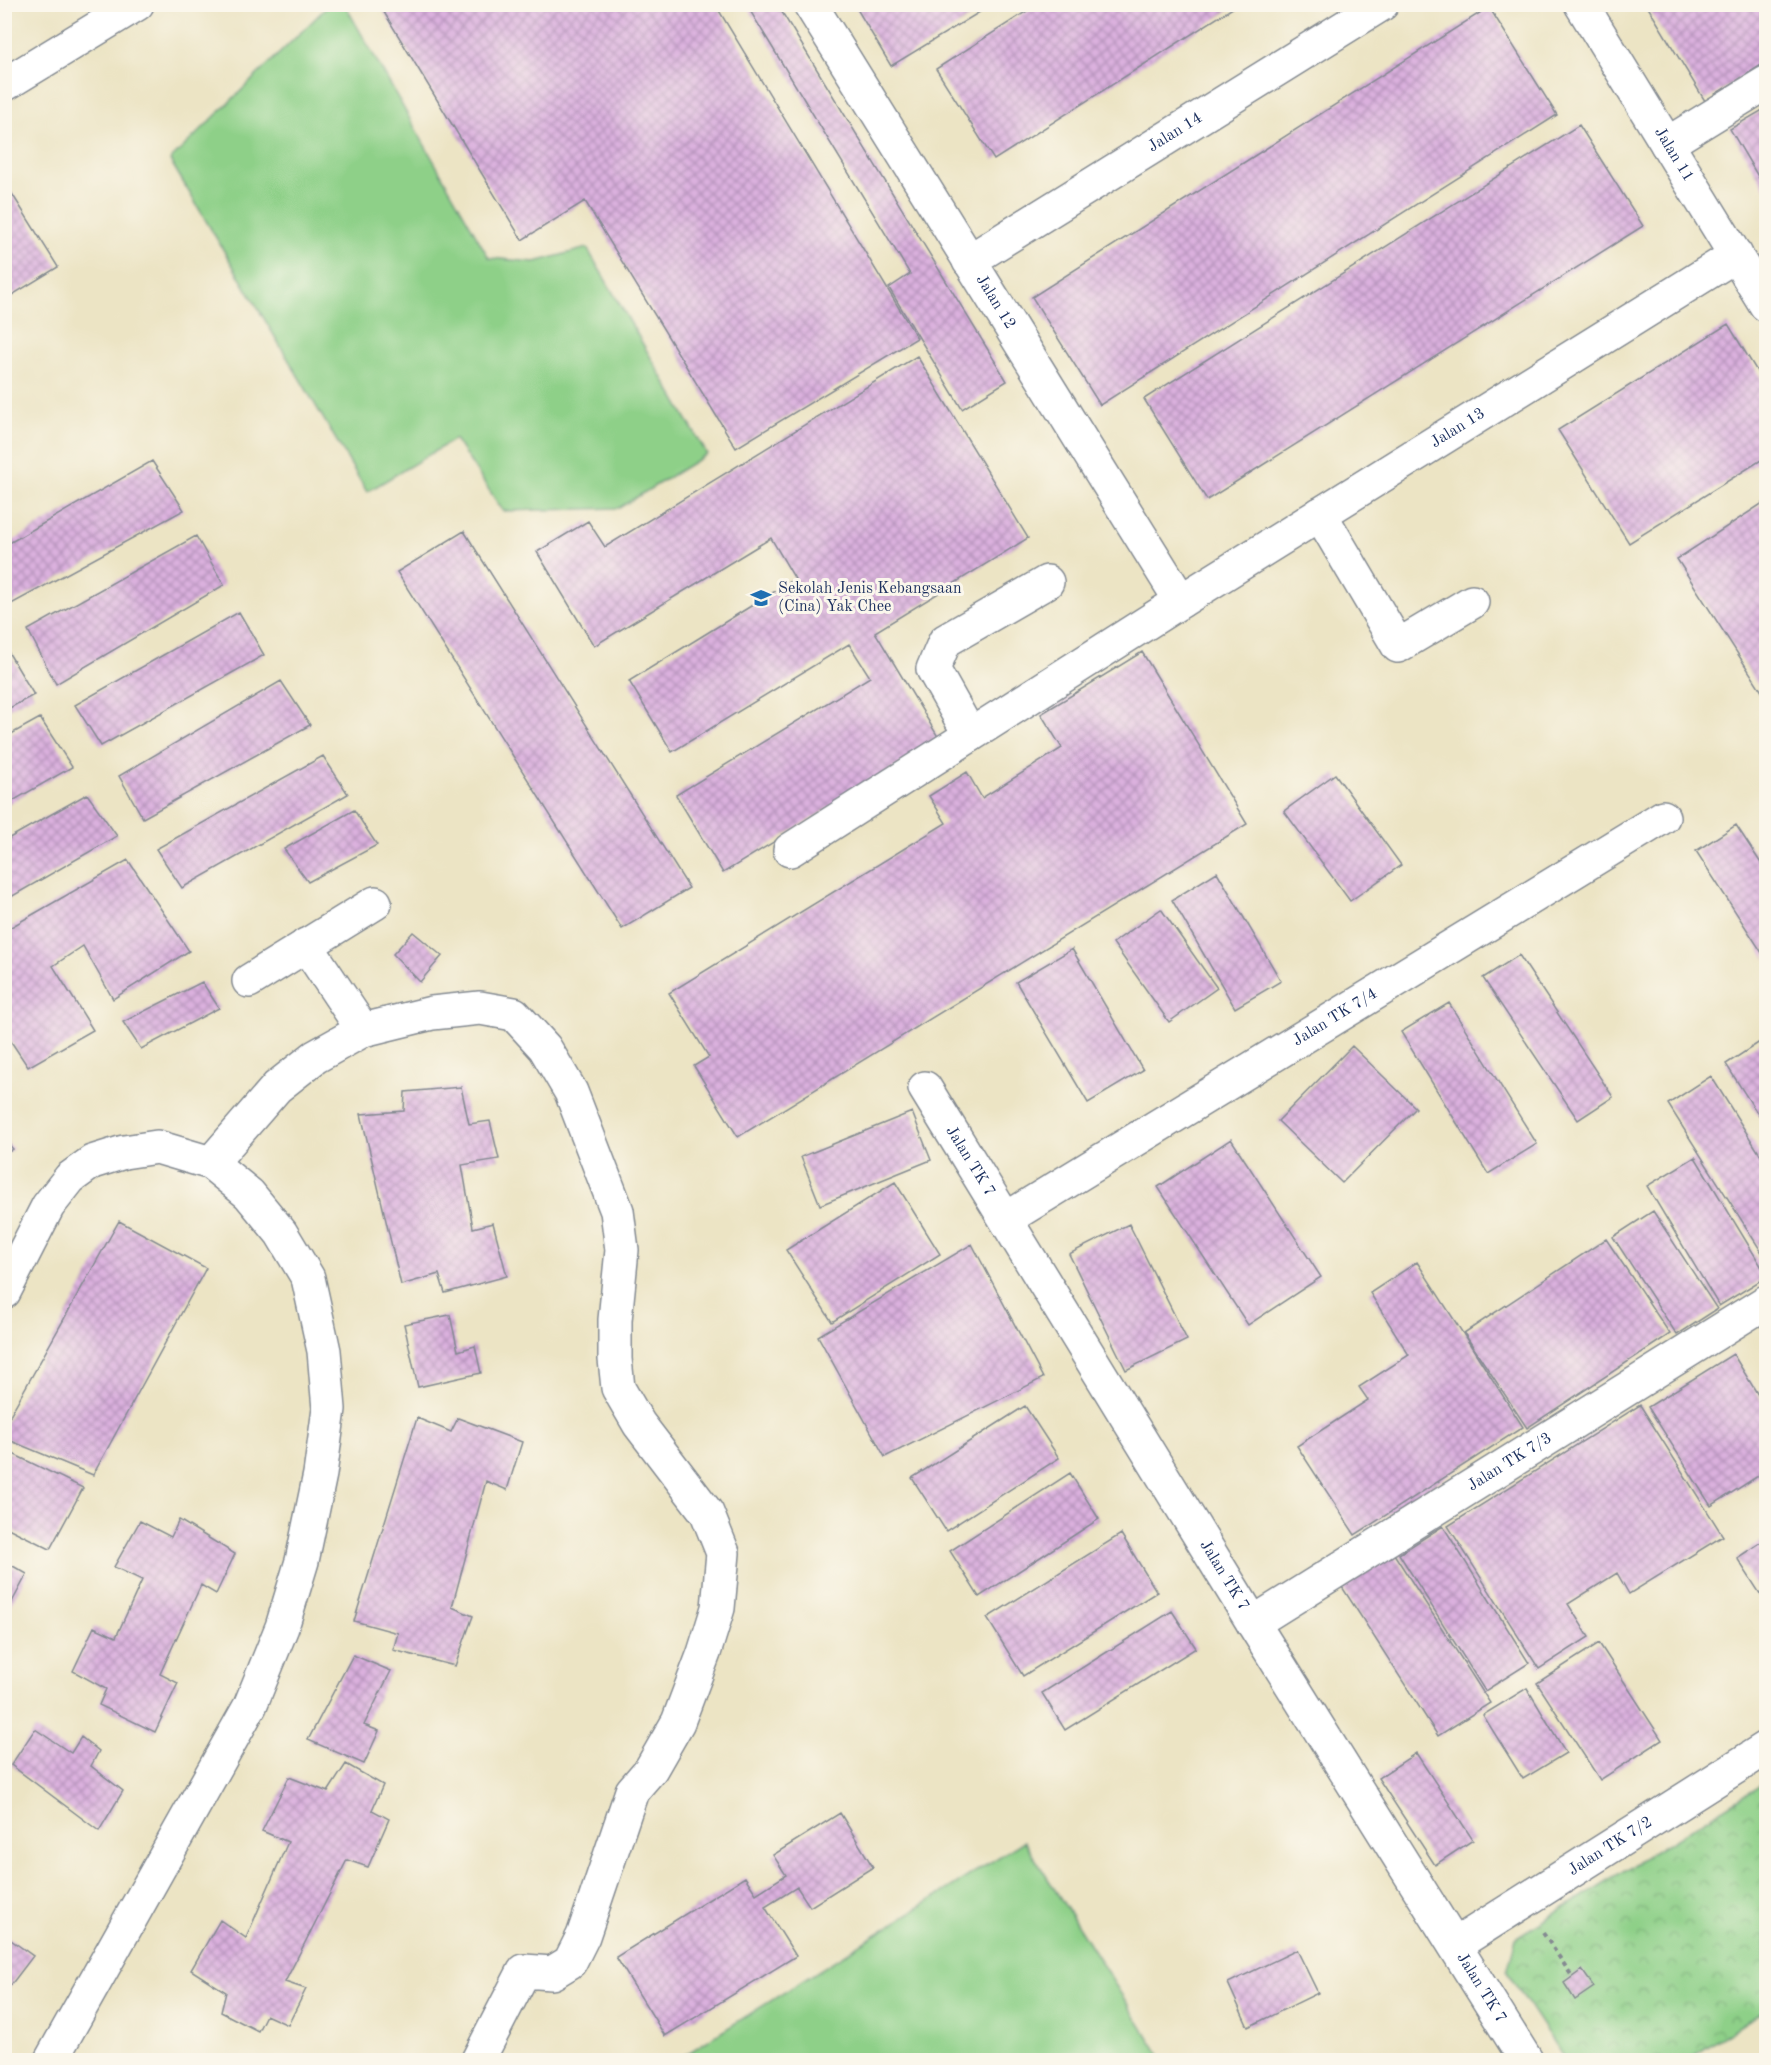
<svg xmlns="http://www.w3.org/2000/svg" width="1771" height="2065" font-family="'Old Standard TT',serif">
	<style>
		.park { fill: url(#park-crowns); stroke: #548073; stroke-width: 1.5 }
		.pitch { fill: #8ed088; stroke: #548073; stroke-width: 1.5 }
		.building { fill: url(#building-cross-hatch) }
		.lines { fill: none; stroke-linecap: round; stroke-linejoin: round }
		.minor-casing { stroke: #848a91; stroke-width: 36 }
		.path { stroke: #848a91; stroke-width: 4; stroke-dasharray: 4.5 4.5; stroke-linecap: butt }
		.minor { stroke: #fff; stroke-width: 33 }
		.labels { text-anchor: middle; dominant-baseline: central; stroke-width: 6; stroke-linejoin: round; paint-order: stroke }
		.street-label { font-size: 16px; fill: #1b2f5e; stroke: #fbf7ec }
		.poi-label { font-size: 16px; fill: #1b2f5e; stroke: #fbf7ec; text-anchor: start }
	</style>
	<defs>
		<pattern id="park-crowns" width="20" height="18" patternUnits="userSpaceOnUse" patternTransform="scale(1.5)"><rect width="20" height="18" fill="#8ed088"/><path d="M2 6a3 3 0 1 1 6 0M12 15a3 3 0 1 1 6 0" fill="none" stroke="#73a972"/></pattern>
		<pattern id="building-cross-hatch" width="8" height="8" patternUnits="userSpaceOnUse" patternTransform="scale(1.5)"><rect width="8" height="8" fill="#dbb1de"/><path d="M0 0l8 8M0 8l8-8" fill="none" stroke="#b190b7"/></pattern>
	</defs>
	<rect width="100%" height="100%" fill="#fbf7ec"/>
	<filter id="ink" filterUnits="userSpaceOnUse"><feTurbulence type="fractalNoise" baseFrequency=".0167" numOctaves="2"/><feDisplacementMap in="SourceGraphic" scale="12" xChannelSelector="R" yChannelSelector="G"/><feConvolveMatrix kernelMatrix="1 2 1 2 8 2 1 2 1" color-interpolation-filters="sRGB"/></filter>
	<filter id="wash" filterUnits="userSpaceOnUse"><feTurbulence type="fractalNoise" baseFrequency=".008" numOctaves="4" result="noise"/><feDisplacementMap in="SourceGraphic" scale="24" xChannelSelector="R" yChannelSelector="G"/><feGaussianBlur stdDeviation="1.35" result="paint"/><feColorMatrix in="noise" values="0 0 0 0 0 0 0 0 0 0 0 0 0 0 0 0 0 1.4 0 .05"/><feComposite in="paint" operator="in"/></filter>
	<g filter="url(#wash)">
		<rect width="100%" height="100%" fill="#ece4c4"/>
		<path class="park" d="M 1764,1783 L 1766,1787 L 1766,2009 L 1687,2060 L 1565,2060 L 1507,1972 L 1516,1938 Z"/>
		<path class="pitch" d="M 329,5 L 345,5 L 489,258 L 535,262 L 587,248 L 707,454 L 619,508 L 503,511 L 455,439 L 367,492 L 170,160 Z
			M 1024,1841 L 1163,2060 L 677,2060 Z"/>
		<g id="blocks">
			<path class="building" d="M 379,4 L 715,4 L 917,338 L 736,448 L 585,201 L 522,240 Z
				M 746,4 L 777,4 L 1007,381 L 962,409 L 889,288 L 910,274 Z
				M 854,4 L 993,4 L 891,66 Z
				M 1038,4 L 1239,4 L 994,160 L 936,69 Z
				M 1646,4 L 1766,4 L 1766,62 L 1705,101 Z
				M 1489,7 L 1557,115 L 1100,405 L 1032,297 Z
				M 1766,108 L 1766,190 L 1730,129 Z
				M 1579,125 L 1643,226 L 1207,500 L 1144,399 Z
				M 4,181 L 58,267 L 4,300 Z
				M 1728,324 L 1766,386 L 1766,457 L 1629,543 L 1558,430 Z
				M 917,356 L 1028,538 L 875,632 L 940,740 L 723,873 L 676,795 L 870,677 L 849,644 L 672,752 L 629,681 L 795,579 L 771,538 L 594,646 L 537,552 L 588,521 L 605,547 Z
				M 152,461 L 184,510 L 4,608 L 4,546 Z
				M 1766,501 L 1766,698 L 1677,559 Z
				M 464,531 L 689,888 L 622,929 L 397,572 Z
				M 196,536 L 224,585 L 56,684 L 28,630 Z
				M 239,612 L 264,655 L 101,746 L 75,705 Z
				M 7,650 L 34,695 L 4,711 L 4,651 Z
				M 1142,652 L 1247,824 L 738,1137 L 694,1066 L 709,1057 L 669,993 L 946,823 L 929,796 L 967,772 L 982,798 L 1062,748 L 1041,714 Z
				M 281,681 L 310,725 L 143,818 L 119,776 Z
				M 40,718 L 72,767 L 4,806 L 4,738 Z
				M 323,756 L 348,794 L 182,888 L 156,849 Z
				M 1335,774 L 1401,865 L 1350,901 L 1284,811 Z
				M 87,794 L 117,836 L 4,901 L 4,841 Z
				M 354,810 L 377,845 L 308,882 L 284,849 Z
				M 1736,825 L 1766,871 L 1766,959 L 1696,851 Z
				M 128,860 L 189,951 L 113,999 L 83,946 L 53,966 L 93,1030 L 28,1067 L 4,1031 L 4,931 Z
				M 1217,872 L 1281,981 L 1235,1008 L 1172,900 Z
				M 1161,909 L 1217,988 L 1169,1022 L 1113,943 Z
				M 413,932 L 442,956 L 420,982 L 393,954 Z
				M 1072,949 L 1143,1070 L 1088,1103 L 1016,982 Z
				M 1519,955 L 1613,1097 L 1578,1120 L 1483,978 Z
				M 202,982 L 219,1008 L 141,1049 L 123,1022 Z
				M 1449,1003 L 1537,1144 L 1488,1174 L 1401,1032 Z
				M 1766,1038 L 1766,1127 L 1726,1064 Z
				M 1352,1046 L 1416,1108 L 1342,1183 L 1278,1121 Z
				M 1711,1076 L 1766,1164 L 1766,1259 L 1668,1104 Z
				M 461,1087 L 469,1124 L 490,1121 L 499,1159 L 462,1165 L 473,1228 L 493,1223 L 507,1276 L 445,1293 L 439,1274 L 401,1285 L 361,1114 L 404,1111 L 405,1092 Z
				M 912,1112 L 931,1160 L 820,1205 L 801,1157 Z
				M 4,1139 L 13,1149 L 4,1155 Z
				M 1231,1139 L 1321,1277 L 1248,1325 L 1158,1187 Z
				M 1695,1157 L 1766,1274 L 1766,1277 L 1719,1306 L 1647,1186 Z
				M 895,1182 L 940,1254 L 832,1322 L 786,1250 Z
				M 1653,1211 L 1717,1309 L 1677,1335 L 1613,1237 Z
				M 119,1221 L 206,1268 L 93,1475 L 4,1438 L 4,1426 Z
				M 1129,1224 L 1187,1340 L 1126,1370 L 1069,1254 Z
				M 1606,1239 L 1670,1334 L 1527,1428 L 1464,1333 Z
				M 972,1244 L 1043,1378 L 885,1457 L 818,1336 Z
				M 1417,1262 L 1523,1427 L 1355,1535 L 1297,1446 L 1368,1400 L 1359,1387 L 1409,1355 L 1370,1293 Z
				M 450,1315 L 458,1351 L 475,1346 L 481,1373 L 418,1387 L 404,1324 Z
				M 1733,1354 L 1766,1408 L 1766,1471 L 1711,1506 L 1648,1407 Z
				M 1640,1405 L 1723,1536 L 1629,1594 L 1617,1573 L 1568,1604 L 1589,1637 L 1539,1669 L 1448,1526 Z
				M 1025,1406 L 1059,1458 L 946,1531 L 912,1478 Z
				M 417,1418 L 451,1432 L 458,1418 L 522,1442 L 507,1490 L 486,1481 L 452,1607 L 473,1616 L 455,1666 L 393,1650 L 398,1633 L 354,1621 Z
				M 9,1452 L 83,1488 L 50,1549 L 4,1526 L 4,1461 Z
				M 1070,1473 L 1099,1519 L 979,1597 L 950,1551 Z
				M 179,1520 L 235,1554 L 216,1594 L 201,1585 L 160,1674 L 178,1683 L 155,1732 L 99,1705 L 106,1689 L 73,1671 L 94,1627 L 116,1637 L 142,1580 L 114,1567 L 140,1521 L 171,1537 Z
				M 1443,1526 L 1529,1663 L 1485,1691 L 1399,1554 Z
				M 1121,1534 L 1157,1592 L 1023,1676 L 987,1618 Z
				M 1766,1539 L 1766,1603 L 1737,1558 Z
				M 1394,1554 L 1490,1703 L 1438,1736 L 1342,1587 Z
				M 4,1561 L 27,1574 L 4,1617 Z
				M 1172,1611 L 1196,1648 L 1065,1730 L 1042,1693 Z
				M 1599,1643 L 1662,1740 L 1600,1780 L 1537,1683 Z
				M 353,1655 L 391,1671 L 364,1725 L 379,1731 L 364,1764 L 308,1740 Z
				M 1527,1688 L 1566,1753 L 1523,1779 L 1483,1715 Z
				M 35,1729 L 71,1753 L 81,1737 L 99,1751 L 91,1766 L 123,1791 L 99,1831 L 11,1765 Z
				M 1416,1753 L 1473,1840 L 1435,1865 L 1378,1778 Z
				M 346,1764 L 383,1785 L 372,1810 L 389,1819 L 368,1867 L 347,1860 L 285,1982 L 306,1989 L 288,2025 L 266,2015 L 258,2031 L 221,2012 L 226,1992 L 191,1970 L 220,1920 L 246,1938 L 288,1842 L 262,1831 L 289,1777 L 328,1792 Z
				M 840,1813 L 873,1867 L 810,1907 L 797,1887 L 765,1907 L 796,1956 L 665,2036 L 616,1957 L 745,1877 L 756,1894 L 786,1875 L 773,1855 Z
				M 4,1935 L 33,1956 L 4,1994 Z
				M 1297,1950 L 1318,1993 L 1248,2027 L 1228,1983 Z
				M 1582,1970 L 1594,1987 L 1575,2000 L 1564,1983 Z"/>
		</g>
	</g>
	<g filter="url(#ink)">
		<use href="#blocks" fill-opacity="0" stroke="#848a91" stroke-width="1.5"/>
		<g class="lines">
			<g class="minor-casing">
				<g id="minor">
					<path id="s1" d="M 810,4 L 1181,601"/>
					<path id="s2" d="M 1581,4 L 1766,305"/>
					<path d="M 4,85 L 137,4"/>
					<path d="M 1667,144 L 1766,83"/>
					<path id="s3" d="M 969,261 L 1382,4"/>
					<path d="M 1320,514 L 1398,646 L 1472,602"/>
					<path d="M 970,735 L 933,669 L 945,641 L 1047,582"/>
					<path id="s4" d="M 790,850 L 1181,601 L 1736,255"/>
					<path d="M 306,945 L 363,1030"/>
					<path d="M 249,981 L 375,903"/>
					<path id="s5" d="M 925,1088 L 1253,1623 L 1526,2060"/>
					<path d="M 211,1163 L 277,1087 L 315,1057 L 363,1030 L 432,1013 L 480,1008 L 514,1014 L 545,1048 L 571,1092 L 617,1211 L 622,1250 L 615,1320 L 615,1359 L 618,1388 L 639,1424 L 707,1513 L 723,1553 L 718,1608 L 704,1653 L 678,1722 L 651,1769 L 632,1791 L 583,1936 L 570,1962 L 552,1973 L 524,1971 L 478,2060"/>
					<path id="s6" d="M 1006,1219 L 1663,817"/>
					<path d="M 4,1292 L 48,1206 L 70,1178 L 92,1162 L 124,1152 L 157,1147 L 211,1163 L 249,1194 L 281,1233 L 308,1278 L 324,1351 L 329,1409 L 320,1474 L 302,1561 L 282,1627 L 250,1706 L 51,2060"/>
					<path id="s7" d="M 1253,1623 L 1766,1302"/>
					<path id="s8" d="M 1455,1945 L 1766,1748"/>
				</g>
			</g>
			<path class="path" d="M 1543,1933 L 1572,1976"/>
			<use href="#minor" class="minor"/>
		</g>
	</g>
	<defs>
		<g id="school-bare" transform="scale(1.62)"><path d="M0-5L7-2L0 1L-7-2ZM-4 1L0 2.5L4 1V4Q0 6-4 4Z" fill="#1f6fb2" stroke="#fbf7ec" stroke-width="2.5" paint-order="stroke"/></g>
	</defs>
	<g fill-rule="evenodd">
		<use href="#school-bare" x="761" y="598"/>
	</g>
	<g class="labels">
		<g class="street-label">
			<text stroke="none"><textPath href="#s3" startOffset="243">Jalan 14</textPath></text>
			<text stroke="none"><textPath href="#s2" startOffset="177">Jalan 11</textPath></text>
			<text stroke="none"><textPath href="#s1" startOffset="351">Jalan 12</textPath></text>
			<text stroke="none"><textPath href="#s4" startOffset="790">Jalan 13</textPath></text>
			<text stroke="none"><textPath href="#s6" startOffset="386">Jalan TK 7/4</textPath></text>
			<text stroke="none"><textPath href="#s5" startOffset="86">Jalan TK 7</textPath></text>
			<text stroke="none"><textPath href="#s7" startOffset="303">Jalan TK 7/3</textPath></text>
			<text stroke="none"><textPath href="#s5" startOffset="572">Jalan TK 7</textPath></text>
			<text stroke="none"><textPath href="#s8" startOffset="184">Jalan TK 7/2</textPath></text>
			<text stroke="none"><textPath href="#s5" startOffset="1058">Jalan TK 7</textPath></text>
		</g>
		<g class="poi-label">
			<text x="778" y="589">Sekolah Jenis Kebangsaan<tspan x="778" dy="18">(Cina) Yak Chee</tspan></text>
		</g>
	</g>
	<rect width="1771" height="2065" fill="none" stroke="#fbf7ec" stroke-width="24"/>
</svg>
